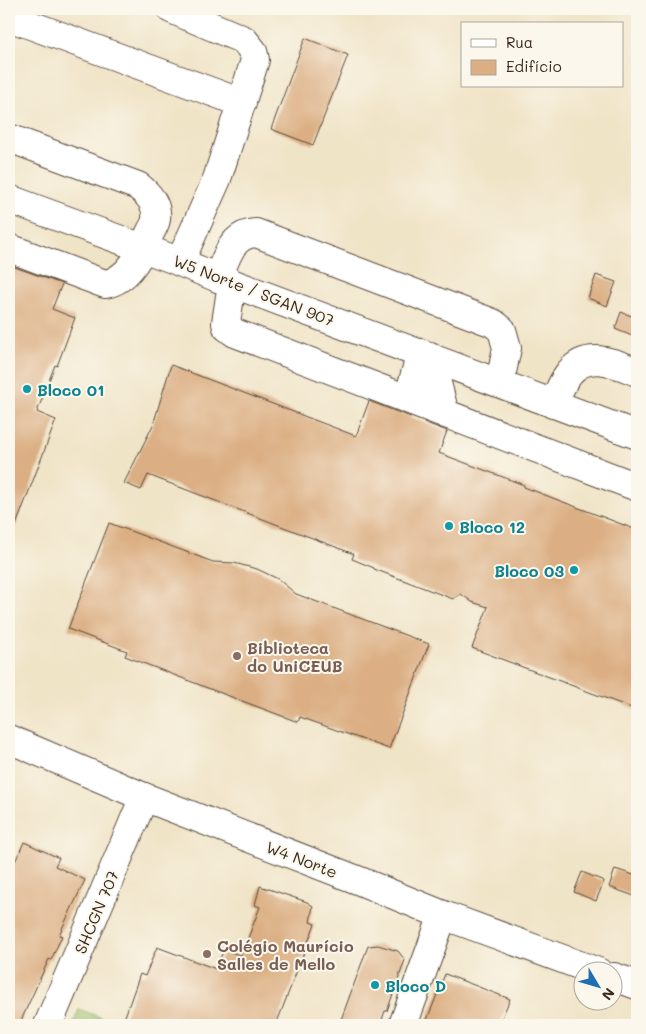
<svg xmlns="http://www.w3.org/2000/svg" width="646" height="1034" font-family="Mali,sans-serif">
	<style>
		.green { fill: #99c06c; stroke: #6a7545 }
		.building { fill: #dbaf83 }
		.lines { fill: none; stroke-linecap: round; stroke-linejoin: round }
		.minor-casing { stroke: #564637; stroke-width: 30 }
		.major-casing { stroke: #564637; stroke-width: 30 }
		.minor { stroke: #fff; stroke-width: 28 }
		.major { stroke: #fff; stroke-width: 28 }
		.culture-dot { fill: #0f9aa8; stroke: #fbf7ec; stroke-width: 2 }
		.education-dot { fill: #8d6e63; stroke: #fbf7ec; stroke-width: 2 }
		.labels { text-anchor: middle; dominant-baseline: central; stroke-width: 4; stroke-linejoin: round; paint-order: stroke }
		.street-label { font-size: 16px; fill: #3b2a1e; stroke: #fbf7ec }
		.culture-label { font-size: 16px; font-weight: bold; fill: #0d838f; stroke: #fbf7ec; text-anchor: start }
		.education-label { font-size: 16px; font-weight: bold; fill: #785e54; stroke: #fbf7ec; text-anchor: start }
	</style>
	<rect width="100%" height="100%" fill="#fbf7ec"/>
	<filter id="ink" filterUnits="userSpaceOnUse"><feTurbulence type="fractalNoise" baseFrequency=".02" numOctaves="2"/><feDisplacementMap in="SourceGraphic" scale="10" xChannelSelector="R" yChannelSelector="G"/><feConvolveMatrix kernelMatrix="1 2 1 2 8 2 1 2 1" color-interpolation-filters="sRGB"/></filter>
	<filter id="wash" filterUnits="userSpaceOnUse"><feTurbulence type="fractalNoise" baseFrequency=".0096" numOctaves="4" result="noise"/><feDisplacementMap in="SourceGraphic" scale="20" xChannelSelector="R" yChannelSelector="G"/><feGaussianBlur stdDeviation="1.12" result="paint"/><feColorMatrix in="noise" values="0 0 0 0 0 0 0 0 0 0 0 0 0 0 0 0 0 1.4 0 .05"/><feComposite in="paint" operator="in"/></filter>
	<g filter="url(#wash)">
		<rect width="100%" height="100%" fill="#f0e4c7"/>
		<path class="green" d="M 79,1009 L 121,1025 L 73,1025 Z"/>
		<g id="blocks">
			<path class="building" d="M 305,38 L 348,55 L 313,145 L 271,129 Z
				M 9,265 L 62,284 L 52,309 L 75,318 L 57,366 L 55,365 L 37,412 L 56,420 L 10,541 L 9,541 Z
				M 596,275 L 616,282 L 607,306 L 588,298 Z
				M 621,312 L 637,318 L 637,338 L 615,329 Z
				M 171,365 L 356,436 L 369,401 L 447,431 L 439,453 L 524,485 L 524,487 L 637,530 L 637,710 L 472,648 L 488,607 L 472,602 L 461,594 L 453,599 L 374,569 L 374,568 L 352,559 L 354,554 L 148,475 L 141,490 L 124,483 L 153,425 Z
				M 109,523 L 213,562 L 234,563 L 257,569 L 278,579 L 296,594 L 429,644 L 389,749 L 300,717 L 298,722 L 205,687 L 125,656 L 127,651 L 68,629 Z
				M 24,842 L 59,858 L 55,866 L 85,880 L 59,935 L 62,936 L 51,960 L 49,959 L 19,1025 L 9,1025 L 9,875 Z
				M 615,869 L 637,876 L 637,897 L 609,887 Z
				M 582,872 L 604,881 L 596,901 L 574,892 Z
				M 260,886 L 307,902 L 313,906 L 310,922 L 315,924 L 276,1025 L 122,1025 L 140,974 L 145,976 L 157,947 L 216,969 L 224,949 L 241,956 L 260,907 L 255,905 Z
				M 378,945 L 398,951 L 405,960 L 387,1011 L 385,1011 L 380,1025 L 339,1025 L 368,946 Z
				M 445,974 L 510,999 L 499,1025 L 425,1025 Z"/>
		</g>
	</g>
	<g filter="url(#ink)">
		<use href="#blocks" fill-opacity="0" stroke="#564637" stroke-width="1"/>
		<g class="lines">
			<g class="minor-casing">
				<path id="minor" d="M 171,9 L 244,40 L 253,51 L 255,60 L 217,179 L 180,262
					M 9,17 L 242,103
					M 9,138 L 138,186 C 148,194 158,204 156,219 C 156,223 152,229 150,233 C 141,253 129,280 105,284 L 9,248
					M 218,278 C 226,259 231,234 256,233 L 493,323 L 502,330 L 507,348 L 500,382
					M 232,283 L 226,323 L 227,327 L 235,333 L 637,487
					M 430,356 L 445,414
					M 408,399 L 421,353
					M 553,404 C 558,394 562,382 569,373 C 588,350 615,363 637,372
					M 48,1025 L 144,797
					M 403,1025 L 443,915"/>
			</g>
			<g class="major-casing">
				<path id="major" d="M 9,199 L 170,258 L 218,278 L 637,435
					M 9,739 L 144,797 L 360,881 L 443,915 L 598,972
					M 614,977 L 637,985"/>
			</g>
			<use href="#minor" class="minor"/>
			<use href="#major" class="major"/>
		</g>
	</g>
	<g class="culture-dot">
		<circle cx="27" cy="389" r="5"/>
		<circle cx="449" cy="526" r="5"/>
		<circle cx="574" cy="570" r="5"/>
		<circle cx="375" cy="985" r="5"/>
	</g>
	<g class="education-dot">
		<circle cx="237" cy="656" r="5"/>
		<circle cx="207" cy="954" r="5"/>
	</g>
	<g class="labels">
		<g class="street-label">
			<text transform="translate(254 290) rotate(21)">W5 Norte / SGAN 907</text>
			<text transform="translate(302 859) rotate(21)">W4 Norte</text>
			<text transform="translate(96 912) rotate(-67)">SHCGN 707</text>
		</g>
		<g class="culture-label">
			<text x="37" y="389">Bloco 01</text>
			<text x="459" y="526">Bloco 12</text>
			<text x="564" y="570" text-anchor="end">Bloco 03</text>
			<text x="385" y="985">Bloco D</text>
		</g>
		<g class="education-label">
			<text x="247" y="647">Biblioteca<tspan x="247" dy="18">do UniCEUB</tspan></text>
			<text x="217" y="945">Colégio Maurício<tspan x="217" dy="18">Salles de Mello</tspan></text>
		</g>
	</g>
	<rect width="646" height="1034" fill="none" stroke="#fbf7ec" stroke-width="30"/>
	<rect x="461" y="22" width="162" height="65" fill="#fbf7ec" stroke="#aea59a"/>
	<rect x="471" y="39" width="25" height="8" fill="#ffffff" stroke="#aea59a"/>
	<text x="506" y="48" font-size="15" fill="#3b2a1e">Rua</text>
	<rect x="471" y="60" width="25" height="15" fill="#dbaf83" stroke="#aea59a"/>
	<text x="506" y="72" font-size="15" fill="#3b2a1e">Edifício</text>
	<g transform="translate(598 986) rotate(128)"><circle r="24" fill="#fbf7ec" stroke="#aea59a"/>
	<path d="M0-4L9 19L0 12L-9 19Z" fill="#1f6fb2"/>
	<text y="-8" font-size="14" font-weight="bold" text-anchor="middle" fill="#3b2a1e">N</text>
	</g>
</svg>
